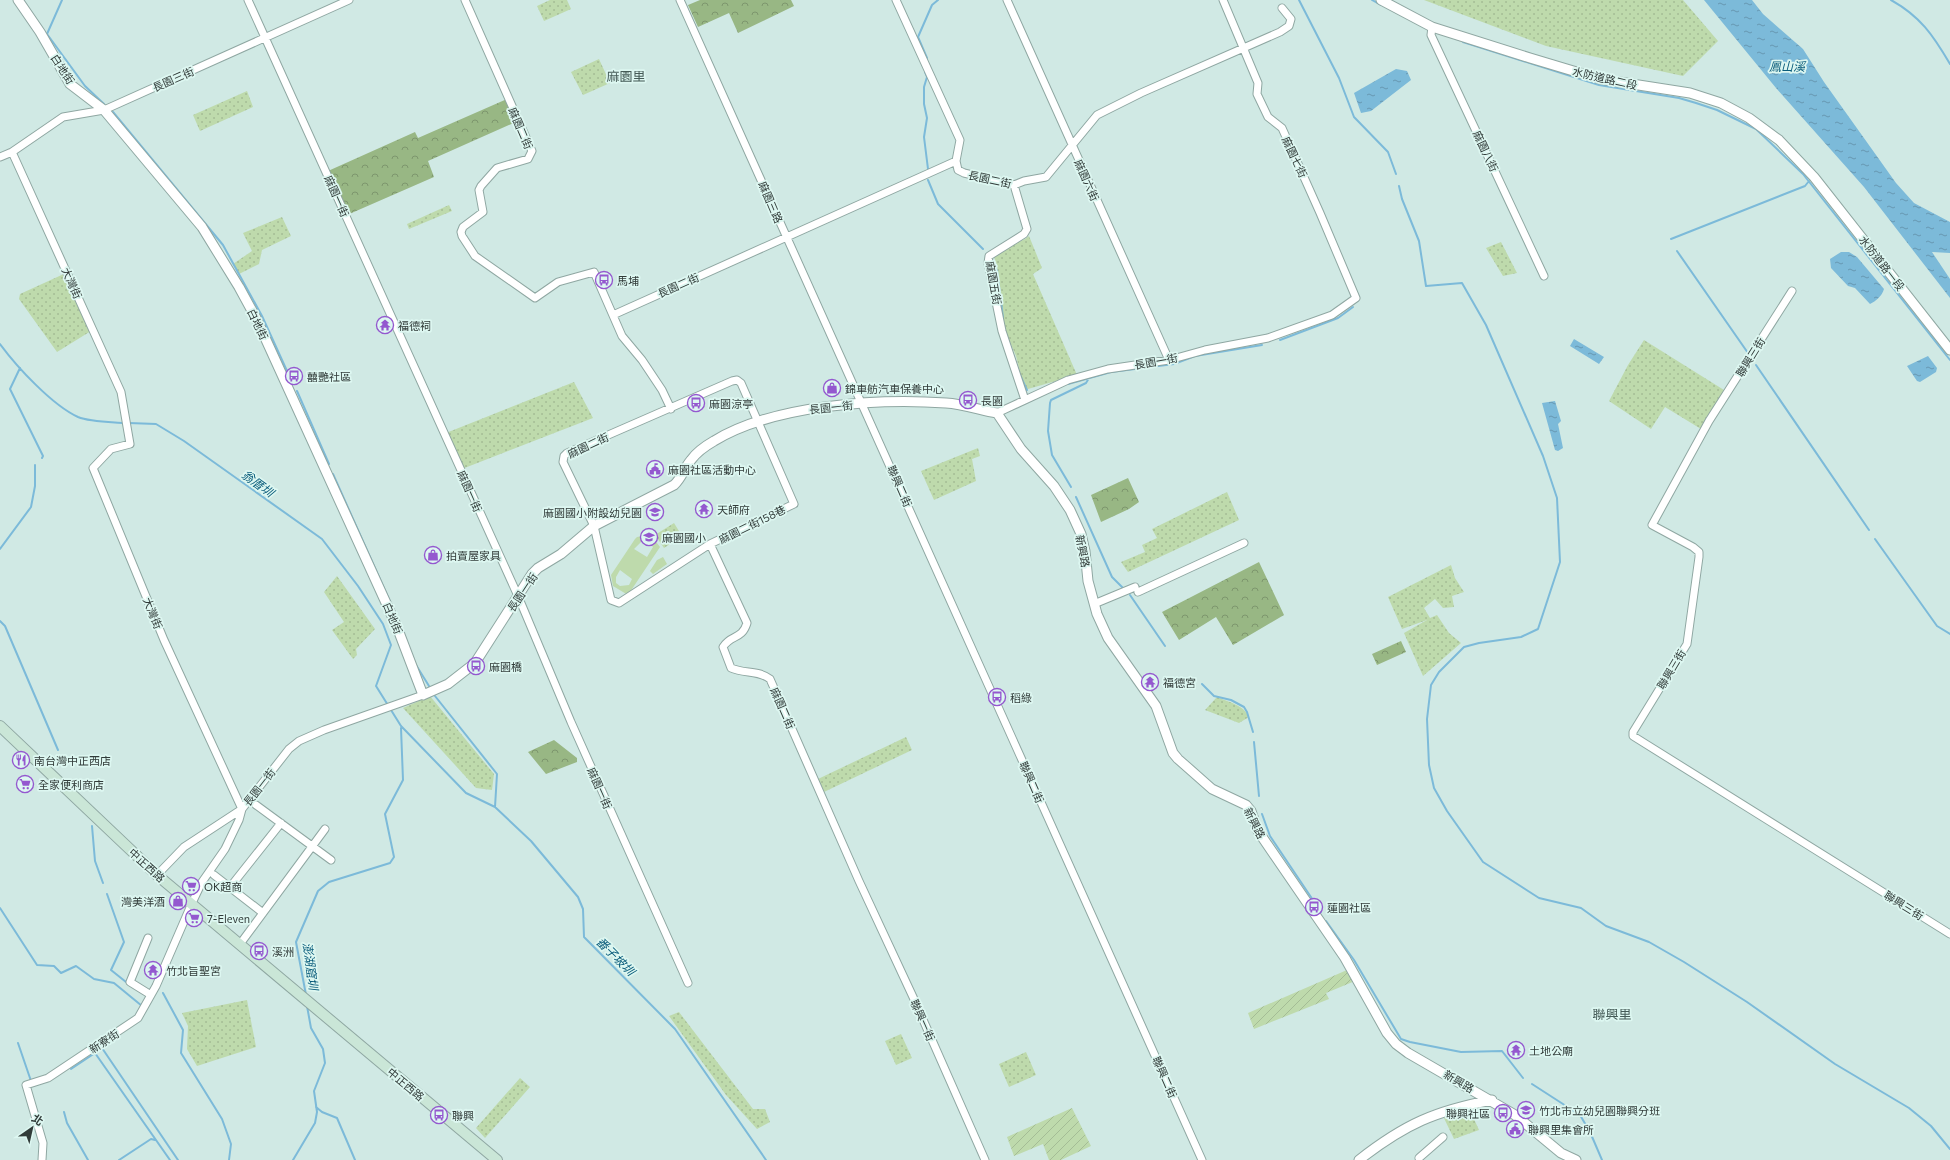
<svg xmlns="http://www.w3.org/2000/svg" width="1950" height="1160" font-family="Commissioner,'Noto Sans TC',sans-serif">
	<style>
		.grass { fill: url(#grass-dots) }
		.forest { fill: url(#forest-crowns) }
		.park { fill: #bedaac; fill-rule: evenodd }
		.garden { fill: url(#garden-furrows) }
		.water { fill: url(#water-ripples) }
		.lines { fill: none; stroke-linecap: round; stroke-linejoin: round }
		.stream { stroke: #7cbad9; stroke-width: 2 }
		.minor-casing { stroke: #8fa7a2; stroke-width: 9 }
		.tertiary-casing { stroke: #8fa7a2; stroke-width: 11 }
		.secondary-casing { stroke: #8fa7a2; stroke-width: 12 }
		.minor { stroke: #fff; stroke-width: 7 }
		.tertiary { stroke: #fff; stroke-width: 9 }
		.secondary { stroke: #cae6d7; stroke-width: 10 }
		.labels { text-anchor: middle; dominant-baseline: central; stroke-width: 3.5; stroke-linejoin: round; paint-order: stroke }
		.street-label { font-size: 11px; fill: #313b39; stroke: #ddf7f1 }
		.poi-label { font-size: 11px; fill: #313b39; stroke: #ddf7f1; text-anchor: start }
		.water-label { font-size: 12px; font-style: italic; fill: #095b7a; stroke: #ddf7f1 }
		.quarter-label { font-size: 13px; fill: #455b57; stroke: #ddf7f1 }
	</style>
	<defs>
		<pattern id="grass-dots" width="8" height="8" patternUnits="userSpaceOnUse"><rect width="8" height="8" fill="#bedaac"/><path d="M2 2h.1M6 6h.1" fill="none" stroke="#a4bc95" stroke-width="1.8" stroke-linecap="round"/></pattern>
		<pattern id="forest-crowns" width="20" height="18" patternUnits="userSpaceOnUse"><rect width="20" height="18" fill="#98b784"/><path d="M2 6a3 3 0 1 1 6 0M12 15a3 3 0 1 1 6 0" fill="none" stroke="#7d966d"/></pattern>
		<pattern id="garden-furrows" width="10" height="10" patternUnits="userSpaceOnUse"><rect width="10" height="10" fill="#bedaac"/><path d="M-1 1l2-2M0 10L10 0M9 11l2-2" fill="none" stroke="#a4bc95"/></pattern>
		<pattern id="water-ripples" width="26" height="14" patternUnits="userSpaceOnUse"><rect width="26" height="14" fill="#7cbad9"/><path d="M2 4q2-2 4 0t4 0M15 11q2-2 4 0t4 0" fill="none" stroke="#6698b1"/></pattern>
	</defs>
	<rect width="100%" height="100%" fill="#d0e9e4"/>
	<path class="grass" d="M 550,0 L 567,0 L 571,9 L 544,21 L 537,6 Z
		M 1424,0 L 1683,0 L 1718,41 L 1683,76 L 1546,46 Z
		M 599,59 L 610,83 L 583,95 L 571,72 Z
		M 247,91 L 253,107 L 200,131 L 193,115 Z
		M 449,205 L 452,211 L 409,229 L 407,224 Z
		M 282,217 L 291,236 L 262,250 L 259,264 L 239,274 L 233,264 L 252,251 L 243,233 Z
		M 1029,236 L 1042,268 L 1033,274 L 1077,375 L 1028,389 L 1024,388 L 1016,356 L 1004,328 L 997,265 L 993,254 L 1025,239 Z
		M 1501,242 L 1517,273 L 1503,276 L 1486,248 Z
		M 66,273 L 91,331 L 57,352 L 19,299 L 20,294 Z
		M 1644,340 L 1724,390 L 1701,429 L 1665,407 L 1651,429 L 1609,401 L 1628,365 Z
		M 574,382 L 593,418 L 462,469 L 446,433 Z
		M 978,448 L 980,456 L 972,459 L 976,481 L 934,500 L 921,471 Z
		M 1227,492 L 1239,520 L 1128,572 L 1121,562 L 1145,552 L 1142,545 L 1157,538 L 1152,529 Z
		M 674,523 L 682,536 L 664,548 L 655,535 Z
		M 1451,565 L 1455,578 L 1464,592 L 1452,596 L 1454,607 L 1443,608 L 1435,599 L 1424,608 L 1430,618 L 1437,615 L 1449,633 L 1461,643 L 1423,676 L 1404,633 L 1427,620 L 1402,629 L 1388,597 Z
		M 337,576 L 375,629 L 356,649 L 357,655 L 353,659 L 332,630 L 344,622 L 324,592 Z
		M 430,696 L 494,774 L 492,790 L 476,788 L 403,708 Z
		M 1217,697 C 1228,702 1244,705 1249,717 L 1239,723 L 1205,710 Z
		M 906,737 L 912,750 L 824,792 L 818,779 Z
		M 247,1000 L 256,1047 L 197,1066 L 187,1049 L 188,1026 L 182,1013 Z
		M 679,1012 L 753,1109 L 765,1109 L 770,1122 L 757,1129 L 726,1095 L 669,1016 Z
		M 901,1034 L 912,1058 L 896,1065 L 885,1041 Z
		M 1026,1052 L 1036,1075 L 1009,1087 L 999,1064 Z
		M 520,1078 L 530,1087 L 485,1138 L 476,1128 Z
		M 1469,1108 L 1479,1130 L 1454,1139 L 1442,1114 Z"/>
	<path class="forest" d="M 700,0 L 791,0 L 794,6 L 738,33 L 729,13 L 698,27 L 688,5 Z
		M 507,99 L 518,121 L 428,161 L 434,177 L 347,215 L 328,171 L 415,132 L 418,138 Z
		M 1128,478 L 1139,502 L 1129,509 L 1101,522 L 1091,495 Z
		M 1259,562 L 1284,615 L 1233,645 L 1216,617 L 1179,640 L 1162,612 Z
		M 1401,641 L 1406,652 L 1377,665 L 1372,654 Z
		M 554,740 L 577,758 L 577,762 L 546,774 L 528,752 Z"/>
	<path class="park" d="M 648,535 L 653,538 L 660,547 L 628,595 L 613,586 L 611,575 L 635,539 L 637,537 ZM 643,540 L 647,540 L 653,547 L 647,557 L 634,549 ZM 620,570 L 632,579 L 629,585 L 620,586 L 616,583 L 616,577 Z
		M 663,557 L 667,564 L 653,574 L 650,571 L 657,560 Z"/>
	<path class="garden" d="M 1347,970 L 1355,981 L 1326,993 L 1329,999 L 1254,1029 L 1248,1013 Z
		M 1072,1108 L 1091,1146 L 1061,1160 L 1049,1160 L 1043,1144 L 1014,1156 L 1007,1137 Z"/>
	<path class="water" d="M 1704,0 L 1752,0 L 1763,14 L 1803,49 L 1824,82 L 1896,183 L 1914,203 L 1950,222 L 1950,253 L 1932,252 L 1950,279 L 1950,298 L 1864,187 L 1776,88 Z
		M 1396,69 L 1407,71 L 1411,80 L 1371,111 L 1361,113 L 1354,93 Z
		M 1841,252 L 1849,252 L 1857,257 L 1884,289 C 1882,296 1876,301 1870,304 L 1855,288 L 1848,286 L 1831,268 L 1830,259 Z
		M 1574,339 L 1604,357 L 1599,364 L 1570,346 Z
		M 1928,356 L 1937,368 L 1936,372 L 1920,382 L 1917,381 L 1907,366 Z
		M 1555,401 L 1561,421 L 1558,424 L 1563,448 L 1558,451 L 1555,450 L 1542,403 Z"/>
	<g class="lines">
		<path class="stream" d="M 62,0 L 47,34 L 85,86 L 104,104
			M 1299,0 L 1339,78 L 1354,117 L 1388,152 L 1396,174
			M 1372,0 L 1381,5
			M 1891,0 C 1920,16 1933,35 1950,64
			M 1463,42 L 1599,85 L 1679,98 L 1696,103 L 1717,110 L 1756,129 L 1803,174 L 1950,360
			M 927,58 L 918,37 L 932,5 L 938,0
			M 925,72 L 927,77 L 924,87 L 924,104 L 927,118 L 924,137 L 928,169
			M 113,112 L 223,245 L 262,316 L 292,382
			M 928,180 L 938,204 L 983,249
			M 1399,186 L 1402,199 L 1419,241 L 1426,286 L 1462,283 L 1486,325 L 1543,456 L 1557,498 L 1560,562 L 1538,629 L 1521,637 L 1479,643 L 1464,647 L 1439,672 L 1431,685 L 1427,719 L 1429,765 L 1434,788 L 1447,811 L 1483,862 L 1539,898 L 1581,908 L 1606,926 L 1649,942 L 1684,962 L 1747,1002 L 1835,1064 L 1909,1108 L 1931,1126 L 1950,1149
			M 1671,239 L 1805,186 L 1809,181
			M 1677,251 L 1748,353
			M 990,260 L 997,271 L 1003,318
			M 1280,340 L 1338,318 L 1353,307
			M 0,344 C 17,367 52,405 78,417 C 90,422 112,422 124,423
			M 1756,365 L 1869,530
			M 20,368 L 10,389 L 43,456 L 42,458
			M 1020,375 L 1027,390
			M 1068,384 L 1111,372 L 1174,364 L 1195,356 L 1262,345
			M 297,391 L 329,464
			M 129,423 L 156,424 L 184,441 L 322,539 L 358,586 L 383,624 L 391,645 L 376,686 L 401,726 L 466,793 L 495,807 L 531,841 L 578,897 L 583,909 L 584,937 L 675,1029 L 766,1160
			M 333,474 L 395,613
			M 1071,487 L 1052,455 L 1048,431 L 1050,403 L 1051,400 L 1086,383 L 1089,378
			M 1076,497 L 1112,577 L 1124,589
			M 1875,539 L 1937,626 L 1950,634
			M 0,549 L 31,507 L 35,486 L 35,465
			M 1130,595 L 1165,646
			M 0,621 L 5,626 L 58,750
			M 416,665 L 429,686
			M 1202,684 L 1214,696 L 1231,700 L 1244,707 L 1247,712 L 1253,732
			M 435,696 L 497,774 L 495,807
			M 1254,742 L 1259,796
			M 1262,814 L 1270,836 L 1321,912
			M 92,826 L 95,861 L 103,883
			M 107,894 L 124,942 L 111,970 L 126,982
			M 0,908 L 37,965 L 54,966 L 61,973 L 76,966 L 94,979 L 114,983 L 142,1006
			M 1326,921 L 1354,960 L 1401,1039 L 1410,1042 L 1461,1052 L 1502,1051 L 1523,1078
			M 163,993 L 183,1030 L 181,1053 L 222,1119 L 231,1144 L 229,1160
			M 306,995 L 296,942 L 318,891 L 329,882 L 390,863 L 394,857 L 385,814 L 403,780 L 401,728
			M 18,1043 L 31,1081
			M 102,1048 L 178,1160
			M 71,1069 L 95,1053 L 170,1160
			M 1532,1084 L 1580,1115 L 1590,1132 L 1602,1160
			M 316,1107 L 322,1112 L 337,1118 L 355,1160
			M 64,1112 L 67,1123 L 88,1160
			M 119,1160 L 151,1139 L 155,1140
			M 293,1160 L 315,1123 L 317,1112 L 314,1091 L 325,1063 L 323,1049 L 311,1028 L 307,1006"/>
		<g class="minor-casing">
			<path id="minor" d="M 248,0 L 518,596 L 571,722 L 688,983
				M 465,0 L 532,151 L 528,159 L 497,168 L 481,186 L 479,190 L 483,212 L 463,227 L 461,232 L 462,236 L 475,256 L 535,298 L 558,282 L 594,272 L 622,336 L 642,360 L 662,390 L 671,409
				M 680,0 L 1202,1160
				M 896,0 L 960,140 L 956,161 L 958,170 L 964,173 L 1014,185 L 1024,181 L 1046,177 L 1097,115 L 1141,93 L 1280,32 L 1289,26 L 1291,19 L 1282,8
				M 1007,0 L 1169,360
				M 1432,27 L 1431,35 L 1544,276
				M 12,152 L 121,392 L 130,444 L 111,449 L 93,468 L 164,640 L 242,809
				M 0,157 L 12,152 L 63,117 L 104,110 L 349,0
				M 1014,185 L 1027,229 L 1024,234 L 989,256 L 988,263 L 1002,331 L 1025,400
				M 1792,291 L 1709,421 L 1652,525 L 1693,547 L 1699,552 L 1699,557 L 1687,644 L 1633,732 L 1633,736 L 1950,934
				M 613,315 L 956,161
				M 737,380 L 741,383 L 794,504 L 710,544 L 619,603 L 611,600 L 594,526 L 563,462 L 564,456 L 567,453 L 732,381 Z
				M 997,413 L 1068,380 L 1108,369 L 1169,360 L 1205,350 L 1268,338 L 1332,315 L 1356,298 L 1320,213 L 1282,128 L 1268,117 L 1257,94 L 1258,83 L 1223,0
				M 710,544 L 747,623 C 742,640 731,634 723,647 L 731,668 C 744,674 759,670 770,679 L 859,881 L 913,997 L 985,1160
				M 1138,592 L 1244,543
				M 1094,604 L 1135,587
				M 256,805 L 331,860
				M 157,875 L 184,847 L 242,809 L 289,749 L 299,741 L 324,730 L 423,695
				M 214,875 L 263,913
				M 231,886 L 281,823
				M 148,938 L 130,982 L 151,995
				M 240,944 L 325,829
				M 1419,1158 L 1443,1137
				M 42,1160 L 43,1143 L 26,1085 L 48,1078 L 138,1018 L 156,986 L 192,903 L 202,882 L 225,849 L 239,820 L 242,809"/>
		</g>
		<g class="tertiary-casing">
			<path id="tertiary" d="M 18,0 L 40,32 L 70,84 L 104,110 L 202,227 L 239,287 L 257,320 L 397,627 L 423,695 L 448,684 L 475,663 L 532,574 L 538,568 L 561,554 L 594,526 L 674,485 C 682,478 684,468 691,460 C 696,453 707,445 714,441 C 773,405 878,398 946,403 C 963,404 980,410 997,413 L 1021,449 L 1054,486 L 1070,510 L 1081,534 L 1085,551 L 1088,581 L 1097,614 L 1108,638 L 1156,706 L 1173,753 L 1178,759 L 1212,789 L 1246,805 L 1251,811 L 1258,831 L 1345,958 L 1387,1033 L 1396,1044 L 1408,1053 L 1515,1115 L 1561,1153 L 1576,1160
				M 1381,0 L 1432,27 L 1530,58 L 1600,79 L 1690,93 L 1721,103 L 1749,118 L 1779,140 L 1814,177 L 1950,350
				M 1359,1160 C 1405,1124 1435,1111 1492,1100"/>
		</g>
		<g class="secondary-casing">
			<path id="secondary" d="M 0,726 L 157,875 L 497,1160"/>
		</g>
		<use href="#minor" class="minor"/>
		<use href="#tertiary" class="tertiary"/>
		<use href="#secondary" class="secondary"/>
	</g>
	<defs>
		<g id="bus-ring" transform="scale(0.9)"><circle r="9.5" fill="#ddf7f1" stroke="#9458cf" stroke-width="1.5"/><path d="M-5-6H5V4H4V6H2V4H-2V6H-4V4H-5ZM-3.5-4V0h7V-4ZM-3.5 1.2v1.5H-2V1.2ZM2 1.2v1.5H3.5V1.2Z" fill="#9458cf"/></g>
		<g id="temple-ring" transform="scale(0.9)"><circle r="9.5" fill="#ddf7f1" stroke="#9458cf" stroke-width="1.5"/><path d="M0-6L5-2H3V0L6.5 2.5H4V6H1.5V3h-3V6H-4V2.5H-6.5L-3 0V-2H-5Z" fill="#9458cf"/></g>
		<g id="shop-ring" transform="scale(0.9)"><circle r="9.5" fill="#ddf7f1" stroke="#9458cf" stroke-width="1.5"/><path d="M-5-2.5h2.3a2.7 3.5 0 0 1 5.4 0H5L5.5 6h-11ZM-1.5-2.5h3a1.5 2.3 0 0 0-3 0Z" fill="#9458cf"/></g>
		<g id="civic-ring" transform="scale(0.9)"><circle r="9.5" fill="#ddf7f1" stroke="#9458cf" stroke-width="1.5"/><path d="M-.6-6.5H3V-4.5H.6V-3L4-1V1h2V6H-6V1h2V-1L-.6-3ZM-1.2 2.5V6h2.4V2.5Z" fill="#9458cf"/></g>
		<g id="school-ring" transform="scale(0.9)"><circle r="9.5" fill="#ddf7f1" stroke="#9458cf" stroke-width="1.5"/><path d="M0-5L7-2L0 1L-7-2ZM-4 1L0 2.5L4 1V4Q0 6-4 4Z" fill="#9458cf"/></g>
		<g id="restaurant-ring" transform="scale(0.9)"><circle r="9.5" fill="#ddf7f1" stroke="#9458cf" stroke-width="1.5"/><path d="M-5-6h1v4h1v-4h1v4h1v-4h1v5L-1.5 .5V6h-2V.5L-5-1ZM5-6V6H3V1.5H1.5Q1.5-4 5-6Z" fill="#9458cf"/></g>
		<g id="supermarket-ring" transform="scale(0.9)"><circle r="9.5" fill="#ddf7f1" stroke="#9458cf" stroke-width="1.5"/><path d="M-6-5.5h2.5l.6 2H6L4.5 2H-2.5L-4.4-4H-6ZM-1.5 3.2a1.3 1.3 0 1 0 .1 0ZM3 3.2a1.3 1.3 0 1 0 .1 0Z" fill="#9458cf"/></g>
	</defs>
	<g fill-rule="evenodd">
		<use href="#bus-ring" x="604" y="280"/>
		<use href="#temple-ring" x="385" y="325"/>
		<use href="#bus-ring" x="294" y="376"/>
		<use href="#shop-ring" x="832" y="388"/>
		<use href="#bus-ring" x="968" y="400"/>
		<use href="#bus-ring" x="696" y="403"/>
		<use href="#civic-ring" x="655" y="469"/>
		<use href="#temple-ring" x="704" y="509"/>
		<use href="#school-ring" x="655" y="512"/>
		<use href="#school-ring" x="649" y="537"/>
		<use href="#shop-ring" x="433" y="555"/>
		<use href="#bus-ring" x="476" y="666"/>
		<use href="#temple-ring" x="1150" y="682"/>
		<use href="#bus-ring" x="997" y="697"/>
		<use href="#restaurant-ring" x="21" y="760"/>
		<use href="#supermarket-ring" x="25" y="784"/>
		<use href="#supermarket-ring" x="191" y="886"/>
		<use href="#shop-ring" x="178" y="901"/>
		<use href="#bus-ring" x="1314" y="907"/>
		<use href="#supermarket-ring" x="194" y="918"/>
		<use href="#bus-ring" x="259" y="951"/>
		<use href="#temple-ring" x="153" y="970"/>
		<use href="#temple-ring" x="1516" y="1050"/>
		<use href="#school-ring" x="1526" y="1110"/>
		<use href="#bus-ring" x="1503" y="1113"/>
		<use href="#bus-ring" x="439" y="1115"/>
		<use href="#civic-ring" x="1515" y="1129"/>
	</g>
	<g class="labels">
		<g class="street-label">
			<text transform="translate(63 69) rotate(57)">白地街</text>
			<text transform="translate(1605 78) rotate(13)">水防道路二段</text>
			<text transform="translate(173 79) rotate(-24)">長園三街</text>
			<text transform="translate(521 128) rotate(67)">麻園二街</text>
			<text transform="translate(1486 151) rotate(65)">麻園八街</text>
			<text transform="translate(1295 157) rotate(65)">麻園七街</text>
			<text transform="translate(990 179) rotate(12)">長園二街</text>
			<text transform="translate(1087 180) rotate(66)">麻園六街</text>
			<text transform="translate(337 196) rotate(66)">麻園一街</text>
			<text transform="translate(771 202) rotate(67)">麻園三路</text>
			<text transform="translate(1882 263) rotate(52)">水防道路一段</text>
			<text transform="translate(72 283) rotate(66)">大灣街</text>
			<text transform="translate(994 283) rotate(80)">麻園五街</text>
			<text transform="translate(678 285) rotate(-24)">長園二街</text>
			<text transform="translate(258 324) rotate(64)">白地街</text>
			<text transform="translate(1750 357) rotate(-58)">聯興三街</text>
			<text transform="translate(1156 361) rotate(-10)">長園一街</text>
			<text transform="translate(831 407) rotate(-6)">長園一街</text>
			<text transform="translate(588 445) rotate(-25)">麻園二街</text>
			<text transform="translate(900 486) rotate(66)">聯興二街</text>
			<text transform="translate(470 491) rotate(66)">麻園一街</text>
			<text transform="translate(752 524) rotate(-26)">麻園二街158巷</text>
			<text transform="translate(1083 551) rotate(79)">新興路</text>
			<text transform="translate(522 592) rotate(-56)">長園一街</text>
			<text transform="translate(153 613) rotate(68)">大灣街</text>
			<text transform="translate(393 618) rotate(67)">白地街</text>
			<text transform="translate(1671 669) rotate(-59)">聯興三街</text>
			<text transform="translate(783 708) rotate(66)">麻園二街</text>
			<text transform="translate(1032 782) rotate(66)">聯興二街</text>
			<text transform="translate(259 787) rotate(-52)">長園一街</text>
			<text transform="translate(600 788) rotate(66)">麻園一街</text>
			<text transform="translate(1255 823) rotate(63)">新興路</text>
			<text transform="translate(147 865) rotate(42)">中正西路</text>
			<text transform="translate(1904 905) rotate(32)">聯興三街</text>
			<text transform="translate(923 1020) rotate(66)">聯興一街</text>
			<text transform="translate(104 1041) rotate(-33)">新寮街</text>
			<text transform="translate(1165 1077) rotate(66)">聯興二街</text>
			<text transform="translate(1459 1081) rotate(30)">新興路</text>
			<text transform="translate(406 1084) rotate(40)">中正西路</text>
		</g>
		<g class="poi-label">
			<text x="617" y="280">馬埔</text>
			<text x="398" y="325">福德祠</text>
			<text x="307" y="376">囍艷社區</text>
			<text x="845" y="388">錦車舫汽車保養中心</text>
			<text x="981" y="400">長園</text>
			<text x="709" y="403">麻園涼亭</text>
			<text x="668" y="469">麻園社區活動中心</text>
			<text x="717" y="509">天師府</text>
			<text x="642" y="512" text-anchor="end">麻園國小附設幼兒園</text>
			<text x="662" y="537">麻園國小</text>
			<text x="446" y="555">拍賣屋家具</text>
			<text x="489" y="666">麻園橋</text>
			<text x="1163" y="682">福德宮</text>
			<text x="1010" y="697">稻綠</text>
			<text x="34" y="760">南台灣中正西店</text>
			<text x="38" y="784">全家便利商店</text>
			<text x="204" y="886">OK超商</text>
			<text x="165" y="901" text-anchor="end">灣美洋酒</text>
			<text x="1327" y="907">蓮園社區</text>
			<text x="207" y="918">7-Eleven</text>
			<text x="272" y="951">溪洲</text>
			<text x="166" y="970">竹北旨聖宮</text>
			<text x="1529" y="1050">土地公廟</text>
			<text x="1539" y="1110">竹北市立幼兒園聯興分班</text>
			<text x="1490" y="1113" text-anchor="end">聯興社區</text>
			<text x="452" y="1115">聯興</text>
			<text x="1528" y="1129">聯興里集會所</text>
		</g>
		<g class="water-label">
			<text x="1787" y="66">鳳山溪</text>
			<text transform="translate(258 483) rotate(36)">翁厝圳</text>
			<text transform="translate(616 956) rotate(45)">番子坡圳</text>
			<text transform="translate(311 966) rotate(82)">澎湖窟圳</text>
		</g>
		<g class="quarter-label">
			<text x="626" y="76">麻園里</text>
			<text x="1612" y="1014">聯興里</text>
		</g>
	</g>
	<g transform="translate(32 1128) rotate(34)" stroke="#ddf7f1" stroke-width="3" paint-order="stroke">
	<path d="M0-3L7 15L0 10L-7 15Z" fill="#313b39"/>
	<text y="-6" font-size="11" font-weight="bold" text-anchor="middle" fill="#313b39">北</text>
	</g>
</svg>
